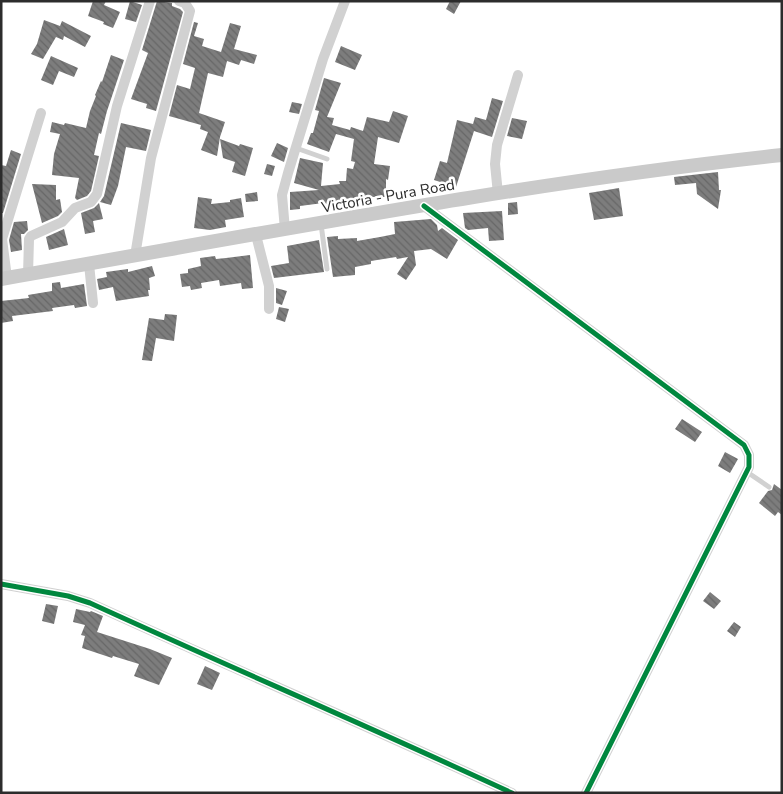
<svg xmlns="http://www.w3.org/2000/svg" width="783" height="794" font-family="'Nunito Sans',sans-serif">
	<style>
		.building { fill: url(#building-back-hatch) }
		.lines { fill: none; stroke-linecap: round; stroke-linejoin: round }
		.service { stroke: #d1d1d1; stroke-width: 5 }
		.minor { stroke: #d1d1d1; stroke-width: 10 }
		.secondary { stroke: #cacaca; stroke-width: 14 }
		.cycleway-casing { stroke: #fff; stroke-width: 8 }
		.cycleway { stroke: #00873e; stroke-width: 5 }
		.labels { text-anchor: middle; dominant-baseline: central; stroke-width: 5; stroke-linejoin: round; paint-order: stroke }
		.street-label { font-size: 15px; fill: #2c2c2c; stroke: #fff }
	</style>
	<defs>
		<pattern id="building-back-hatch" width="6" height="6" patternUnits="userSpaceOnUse" patternTransform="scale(1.25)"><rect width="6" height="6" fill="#7d7d7d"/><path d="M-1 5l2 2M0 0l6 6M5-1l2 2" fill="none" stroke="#676767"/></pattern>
	</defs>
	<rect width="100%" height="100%" fill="#fff"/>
	<path class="building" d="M 93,1 L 106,1 L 104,5 L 120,12 L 113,28 L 103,24 L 104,22 L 88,16 Z
		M 130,1 L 142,5 L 136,22 L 125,19 Z
		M 157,1 L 172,3 L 172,6 L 180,9 L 183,12 L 156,111 L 146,108 L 147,104 L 131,99 L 148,53 L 142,50 Z
		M 450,1 L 461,1 L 454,14 L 446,9 Z
		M 44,20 L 60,26 L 62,21 L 91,36 L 85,47 L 64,36 L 63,40 L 56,37 L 43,59 L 31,54 L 37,44 Z
		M 194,22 L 198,23 L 194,36 L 204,39 L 202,46 L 221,52 L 230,23 L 241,26 L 234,49 L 257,55 L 254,64 L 241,60 L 239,65 L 227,61 L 223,77 L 208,73 L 199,113 L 225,122 L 220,137 L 217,156 L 201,150 L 208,132 L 200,129 L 201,125 L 169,116 L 177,85 L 190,89 L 195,68 L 183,64 Z
		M 341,46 L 362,55 L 355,70 L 335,62 Z
		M 111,55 L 124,60 L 107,111 L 101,134 L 99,133 L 94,155 L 99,156 L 91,191 L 87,196 L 77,200 L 75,198 L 79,178 L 52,175 L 54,154 L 60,134 L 50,132 L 52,122 L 64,125 L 65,123 L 86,128 L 90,111 L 96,96 L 95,95 L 101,81 L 102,82 Z
		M 51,56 L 78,68 L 74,77 L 59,71 L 53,85 L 41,80 Z
		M 324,78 L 341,83 L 327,117 L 334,118 L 332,125 L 350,130 L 351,127 L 363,131 L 367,117 L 389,122 L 393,111 L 408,116 L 399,143 L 378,137 L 374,164 L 390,166 L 388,180 L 386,179 L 386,197 L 356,197 L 356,199 L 347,199 L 347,208 L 338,208 L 338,206 L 324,207 L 323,203 L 300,206 L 300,209 L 290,210 L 290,192 L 319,190 L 294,183 L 300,158 L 323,163 L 321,186 L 340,184 L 339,181 L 346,181 L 347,168 L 353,169 L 355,162 L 351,161 L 354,139 L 336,134 L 329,152 L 307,144 L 311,133 L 313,133 L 319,111 L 315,110 Z
		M 492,98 L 503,101 L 492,137 L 474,131 L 456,187 L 434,180 L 440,161 L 447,163 L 457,120 L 473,124 L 475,117 L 486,120 Z
		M 292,102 L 302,104 L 299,114 L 289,112 Z
		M 512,118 L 527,121 L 522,139 L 507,136 Z
		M 121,123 L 151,130 L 146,151 L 126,147 L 118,186 L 111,205 L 100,202 L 104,196 Z
		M 220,139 L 239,146 L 240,144 L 253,148 L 245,176 L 232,172 L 235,162 L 223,158 Z
		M 277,143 L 288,148 L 284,162 L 271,156 Z
		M 11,150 L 21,154 L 3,213 L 1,213 L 1,165 L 6,166 Z
		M 267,164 L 275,166 L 272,176 L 264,174 Z
		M 718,172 L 719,190 L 721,190 L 718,209 L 697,194 L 696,183 L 675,185 L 674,177 Z
		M 32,184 L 56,185 L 56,200 L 60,199 L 62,212 L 58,216 L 42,223 Z
		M 619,188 L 623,216 L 594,220 L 589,193 Z
		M 257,192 L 258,201 L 246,202 L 245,194 Z
		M 198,197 L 212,199 L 211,204 L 230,202 L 230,200 L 241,198 L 244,217 L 225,220 L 226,227 L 210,230 L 194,228 Z
		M 517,202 L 518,214 L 508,215 L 508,203 Z
		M 99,203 L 103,219 L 93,221 L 95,232 L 85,234 L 81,213 L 94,208 Z
		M 502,211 L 504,240 L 489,241 L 488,228 L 468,230 L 465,228 L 463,213 Z
		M 431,219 L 437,225 L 438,231 L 442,228 L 458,240 L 447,259 L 431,249 L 414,251 L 416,265 L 406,280 L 397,274 L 408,257 L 397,259 L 396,257 L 371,261 L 371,264 L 355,267 L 355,275 L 333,277 L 327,237 L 338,236 L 338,239 L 357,238 L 357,241 L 380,237 L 395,234 L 394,222 Z
		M 27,221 L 28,230 L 24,234 L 21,234 L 22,250 L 11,252 L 9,240 L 14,222 Z
		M 64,229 L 68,245 L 49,250 L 46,237 Z
		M 319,240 L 324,272 L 274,278 L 271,266 L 289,263 L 287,246 Z
		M 250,255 L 253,288 L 242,289 L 241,283 L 220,286 L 219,280 L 201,283 L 202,288 L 191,290 L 190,286 L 182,287 L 180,274 L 188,273 L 188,269 L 201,266 L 200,258 L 215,256 L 216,259 L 226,258 Z
		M 152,266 L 155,276 L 149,278 L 150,290 L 148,290 L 149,296 L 116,301 L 113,287 L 99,290 L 97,279 L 107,277 L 106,272 L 128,269 L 128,272 Z
		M 60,282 L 61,288 L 84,284 L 87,306 L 75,308 L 74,305 L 52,308 L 53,311 L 12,316 L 13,321 L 1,323 L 1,301 L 29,298 L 28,295 L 52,291 L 52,283 Z
		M 276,288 L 287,291 L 282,305 L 276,303 Z
		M 279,307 L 289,309 L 285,322 L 276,319 Z
		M 165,314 L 177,315 L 174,341 L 156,338 L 152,361 L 142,360 L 149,318 L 164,320 Z
		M 682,419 L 702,432 L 695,442 L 675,429 Z
		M 725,452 L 738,459 L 730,473 L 718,466 Z
		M 774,484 L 782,490 L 782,515 L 778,512 L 775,516 L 759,503 L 768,491 L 772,490 Z
		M 710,592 L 721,601 L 714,609 L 703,601 Z
		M 46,604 L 58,606 L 54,624 L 42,621 Z
		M 76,609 L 90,612 L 91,611 L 103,616 L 97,632 L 150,649 L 172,658 L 159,685 L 134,676 L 139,664 L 113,656 L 112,658 L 82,648 L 85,636 L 81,635 L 85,625 L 73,622 Z
		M 734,622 L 741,627 L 735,637 L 727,631 Z
		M 205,666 L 220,673 L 212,690 L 197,684 Z"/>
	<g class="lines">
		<path class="service" d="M 296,148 L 327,159
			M 321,224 L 327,269
			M 747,472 L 769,487"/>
		<path class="minor" d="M 498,194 L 495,164 L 497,145 L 518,75
			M 424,206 L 744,445 L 749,455 L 749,467 L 586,793
			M 285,230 L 282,195 L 288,173 L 323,59 L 345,1
			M 256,235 L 269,286 L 269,309
			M 135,256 L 151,158 L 190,11 L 185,3 L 179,1
			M 89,264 L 93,303
			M 28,275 L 29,239 L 31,236 L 62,222 L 75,208 L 91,202 L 97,194 L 117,106 L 150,1
			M 7,278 L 2,239 L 41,113
			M 1,584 L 68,596 L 90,603 C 230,667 372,728 512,793"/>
		<path class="secondary" d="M 1,279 C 261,234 520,183 782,155"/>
		<g class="cycleway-casing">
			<path id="cycleway" d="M 424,206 L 744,445 L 749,455 L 749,467 L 586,793
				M 1,584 L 68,596 L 90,603 C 230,667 372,728 512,793"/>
		</g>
		<use href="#cycleway" class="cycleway"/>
	</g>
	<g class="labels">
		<g class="street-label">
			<text transform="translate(388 196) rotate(-10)">Victoria - Pura Road</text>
		</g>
	</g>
	<rect width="783" height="794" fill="none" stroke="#2c2c2c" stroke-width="5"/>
</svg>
